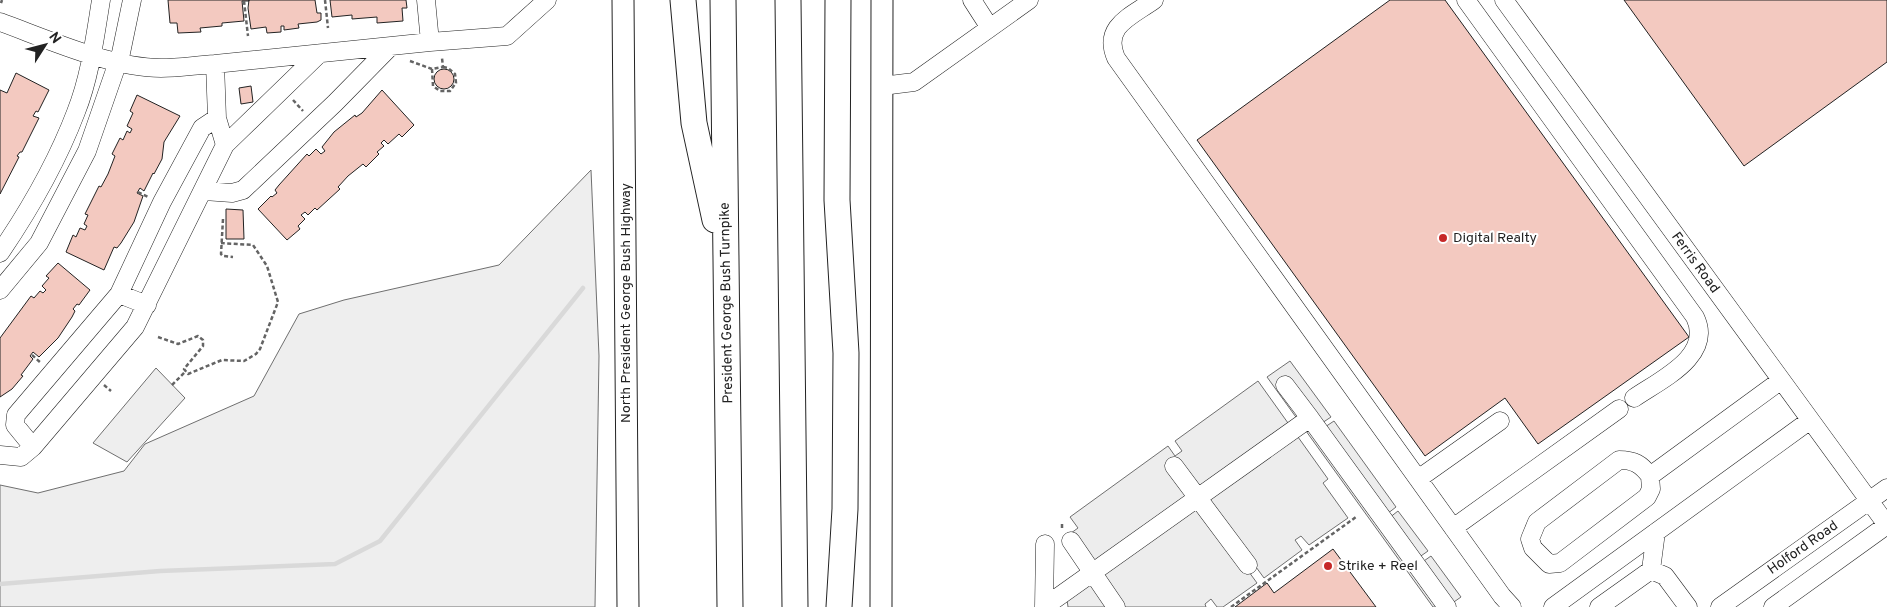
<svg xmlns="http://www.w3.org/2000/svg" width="1887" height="607" font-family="Overpass,sans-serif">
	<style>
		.green { fill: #eee; stroke: #6f6f6f }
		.parking { fill: #ededed; stroke: #6f6f6f }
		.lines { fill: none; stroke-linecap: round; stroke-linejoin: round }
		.stream { stroke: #d9d9d9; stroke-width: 4.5 }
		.building { fill: #f3c9c0; stroke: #222 }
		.minor-casing { stroke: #222; stroke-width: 19 }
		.major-casing { stroke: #222; stroke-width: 23 }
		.highway-casing { stroke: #222; stroke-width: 27 }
		.path { stroke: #646464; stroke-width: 2.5; stroke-dasharray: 4 2.5; stroke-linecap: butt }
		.minor { stroke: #fff; stroke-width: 18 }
		.major { stroke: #fff; stroke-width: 21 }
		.highway { stroke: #fff; stroke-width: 25 }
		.poi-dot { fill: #c62828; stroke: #fff; stroke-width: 2 }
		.labels { text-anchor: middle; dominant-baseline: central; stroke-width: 4; stroke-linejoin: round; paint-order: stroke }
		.poi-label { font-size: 14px; fill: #222; stroke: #fff; text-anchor: start }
		.street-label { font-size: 14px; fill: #222; stroke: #fff }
	</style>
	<rect width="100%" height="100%" fill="#fff"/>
	<path class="green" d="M 591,170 L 599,356 L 595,607 L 0,607 L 0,485 L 38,493 L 124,471 L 145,444 L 254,396 L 299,314 L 344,300 L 499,265 Z
		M 156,368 L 185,398 L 127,462 L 93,443 Z"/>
	<path class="parking" d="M 1290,361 L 1331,417 L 1322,423 L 1325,427 L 1334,421 L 1396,507 L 1387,514 L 1389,518 L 1398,511 L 1428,551 L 1418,558 L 1421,563 L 1431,556 L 1461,597 L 1451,604 L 1452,607 L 1433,607 L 1267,377 Z
		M 1258,381 L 1328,479 L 1323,483 L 1348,518 L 1309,545 L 1301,536 L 1295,540 L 1302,550 L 1264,578 L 1256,567 L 1249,572 L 1257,583 L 1223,607 L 1217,607 L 1211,599 L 1205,604 L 1206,607 L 1068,607 L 1065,585 L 1083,571 L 1067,536 L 1078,528 L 1070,517 L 1168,446 L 1175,456 L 1182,451 L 1175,441 Z"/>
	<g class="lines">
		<path class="stream" d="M 0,584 L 160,571 L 335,564 L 380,541 L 583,288"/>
	</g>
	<path class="building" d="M 168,0 L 249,0 L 249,1 L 242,1 L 244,21 L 222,23 L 222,26 L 200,28 L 201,32 L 178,33 L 177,23 L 170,23 Z
		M 315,0 L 317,13 L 321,13 L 321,20 L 317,22 L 298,24 L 299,28 L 284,30 L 284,26 L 281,26 L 281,32 L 267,33 L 266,27 L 251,29 L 248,8 L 249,0 Z
		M 330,0 L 406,0 L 407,8 L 402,8 L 403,21 L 377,23 L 377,17 L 352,19 L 352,15 L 332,17 Z
		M 1390,0 L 1445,0 L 1689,337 L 1538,444 L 1505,398 L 1425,456 L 1197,140 Z
		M 1624,0 L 1887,0 L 1887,62 L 1744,166 Z
		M434 79a10 10 0 1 1 20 0a10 10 0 1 1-20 0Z
		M 16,73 L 49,90 L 38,112 L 36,111 L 33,116 L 39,118 L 22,152 L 20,152 L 17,156 L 19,157 L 0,194 L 0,90 L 7,93 Z
		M 251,86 L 253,102 L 241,104 L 239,88 Z
		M 382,90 L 414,125 L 402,137 L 399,134 L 388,144 L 384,140 L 381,143 L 384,146 L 377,152 L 379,154 L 366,167 L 363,164 L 348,176 L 338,187 L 340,189 L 317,210 L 315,208 L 308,215 L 305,212 L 301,215 L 305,219 L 298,226 L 300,229 L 287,240 L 258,209 L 271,196 L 272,197 L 277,193 L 275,190 L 279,185 L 307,154 L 309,156 L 316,149 L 321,154 L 325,151 L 322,147 L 334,132 L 355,115 L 356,117 L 362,113 Z
		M 137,95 L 180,116 L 164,142 L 162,159 L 154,174 L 153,173 L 144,191 L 140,188 L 137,193 L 143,196 L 134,222 L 121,243 L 117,248 L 114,247 L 104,270 L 66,252 L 73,235 L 76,237 L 80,228 L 85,230 L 87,226 L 84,224 L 88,215 L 85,214 L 99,186 L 101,187 L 108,174 L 115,156 L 112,154 L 120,138 L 123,140 L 127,131 L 130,133 L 132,129 L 127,126 L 133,113 L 130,111 Z
		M 226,209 L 243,210 L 244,239 L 226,239 Z
		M 58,263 L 90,290 L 79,305 L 77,304 L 73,309 L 75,311 L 72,317 L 58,338 L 39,357 L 33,352 L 30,356 L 33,359 L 21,375 L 23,376 L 12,389 L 0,397 L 0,338 L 31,296 L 34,298 L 40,291 L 43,293 L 46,290 L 42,286 L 49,278 L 46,276 Z
		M 1333,549 L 1376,607 L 1235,607 L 1267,583 L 1274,593 Z"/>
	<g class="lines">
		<g class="minor-casing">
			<path id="minor" d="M 426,0 L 430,42 L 507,36 L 547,0
				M 972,0 L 990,28
				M 1154,0 C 1132,16 1102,26 1116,58 L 1502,596 L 1512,607
				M 1466,0 L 1695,317 C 1714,356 1660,380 1634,398
				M 1504,0 L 1887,525 L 1773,607
				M 0,22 C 47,39 111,68 161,68 C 179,68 197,65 215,64 L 217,118 L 225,145 L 135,327 L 33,447 L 21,457 L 0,455
				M 215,64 L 430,42
				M 882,86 L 914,82 L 1029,0
				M 225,145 L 319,54
				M 204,191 L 232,193 L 243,190 L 335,103 L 390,47
				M 0,253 C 30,209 57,162 76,112 C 90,77 95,37 101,0
				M 0,290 L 39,243 L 87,151 L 121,53 L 132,0
				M 119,294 L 147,305
				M 1285,385 L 1310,418
				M 33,447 L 15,425 L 16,415 L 119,294 L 162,202 L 202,128 L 217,118
				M 1174,466 L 1248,565
				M 1650,476 L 1651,489 L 1647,497 L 1560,563 L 1549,564 L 1533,548 L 1530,539 L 1537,522 L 1619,460 C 1634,460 1641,464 1650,476 L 1780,381
				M 1418,479 L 1500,421
				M 1453,528 L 1619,409
				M 1071,541 L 1116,607
				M 1651,570 L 1665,576 L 1688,607
				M 1044,607 L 1310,418 L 1447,607
				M 1044,607 L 1045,544
				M 1553,607 L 1809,421
				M 1599,607 L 1651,570 L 1656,532
				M 1720,607 L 1887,488"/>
		</g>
		<g class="major-casing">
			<path id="major" d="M 623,0 L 628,607
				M 881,607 L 882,0"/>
		</g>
		<g class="highway-casing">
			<path id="highway" d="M 683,0 L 694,123 L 715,220
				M 723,0 L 730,607
				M 788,0 L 795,607
				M 838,0 L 837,200 L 846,353 L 845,509 L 839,607"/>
		</g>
		<path class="path" d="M 325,0 L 328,28
			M 244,1 L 248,36
			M 1,3 L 2,0
			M 410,61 L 432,69 L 443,67 L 442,58
			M 432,69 L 433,86 L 440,91 L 450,91 L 456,83 L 455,74 L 448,68 L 443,67
			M 293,100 L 303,111
			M 138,192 L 148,197
			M 223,219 L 221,254 L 223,256 L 233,257
			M 158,337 L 178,344 L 198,336 L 203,340 L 203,346 L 184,369 L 188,374 L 222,360 L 244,361 L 256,354 L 260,349 L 278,302 L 267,266 L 253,245 L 221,243
			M 32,355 L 41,363
			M 104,385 L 111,391
			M 172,385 L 185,372
			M 1062,528 L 1062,522
			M 1231,607 L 1356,517"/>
		<use href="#minor" class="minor"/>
		<use href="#major" class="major"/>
		<use href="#highway" class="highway"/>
	</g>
	<g class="poi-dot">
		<circle cx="1443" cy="238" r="5"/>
		<circle cx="1328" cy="566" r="5"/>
	</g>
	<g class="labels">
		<g class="poi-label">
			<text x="1453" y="238">Digital Realty</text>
			<text x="1338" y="566">Strike + Reel</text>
		</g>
		<g class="street-label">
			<text transform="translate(1695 263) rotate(54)">Ferris Road</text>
			<text transform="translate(626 303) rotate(-90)">North President George Bush Highway</text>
			<text transform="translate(727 303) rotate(-91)">President George Bush Turnpike</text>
			<text transform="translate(1803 548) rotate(-35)">Holford Road</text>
		</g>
	</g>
	<g transform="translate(45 45) rotate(54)" stroke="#ffffff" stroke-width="4" paint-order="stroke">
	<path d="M0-4L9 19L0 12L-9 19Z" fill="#222222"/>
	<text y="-8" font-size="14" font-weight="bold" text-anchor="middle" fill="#222222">N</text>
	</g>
</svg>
